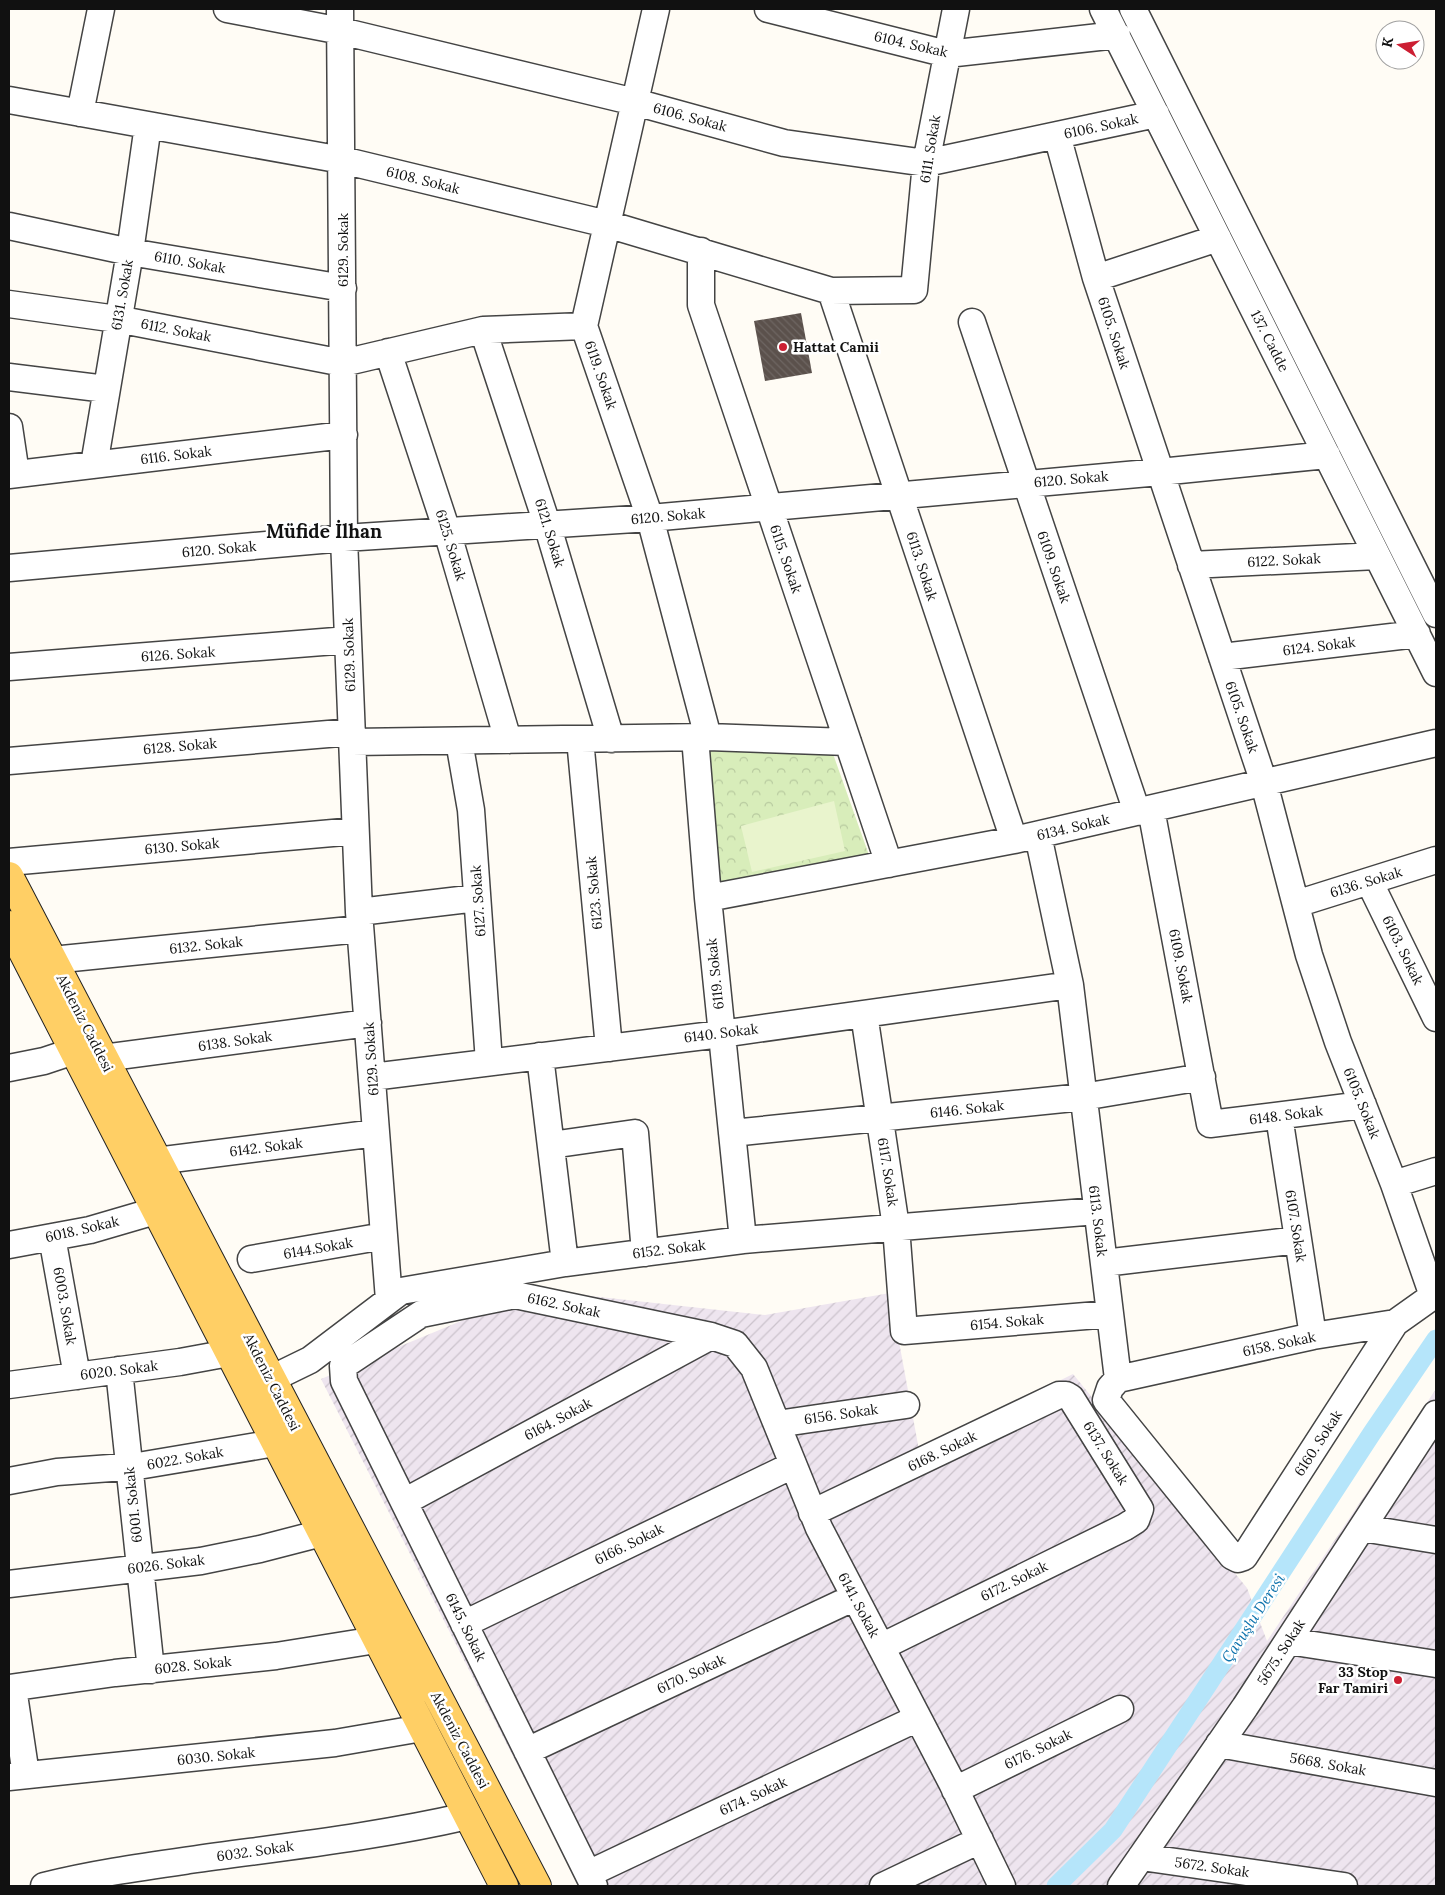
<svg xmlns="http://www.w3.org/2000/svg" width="1445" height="1895" font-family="Lora,serif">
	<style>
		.industrial { fill: url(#industrial-furrows) }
		.park { fill: url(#park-crowns) }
		.pitch { fill: #e9f4cd }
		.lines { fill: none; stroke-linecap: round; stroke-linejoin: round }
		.canal { stroke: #b5e5fa; stroke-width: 19 }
		.building { fill: url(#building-back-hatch) }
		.minor-casing { stroke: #444; stroke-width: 29 }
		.major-casing { stroke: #222; stroke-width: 30 }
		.minor { stroke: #fff; stroke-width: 26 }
		.major { stroke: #ffcf65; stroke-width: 28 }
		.poi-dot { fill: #cc1e32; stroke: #fff; stroke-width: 2 }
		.labels { text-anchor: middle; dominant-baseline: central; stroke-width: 5; stroke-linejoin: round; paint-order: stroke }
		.street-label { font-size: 14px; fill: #111; stroke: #fff }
		.poi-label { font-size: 14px; font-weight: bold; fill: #111; stroke: #fff; text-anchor: start }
		.water-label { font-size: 15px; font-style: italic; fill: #0f73ad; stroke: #fff }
		.district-label { font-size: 19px; font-weight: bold; fill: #111; stroke: #fff }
	</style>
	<defs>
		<pattern id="industrial-furrows" width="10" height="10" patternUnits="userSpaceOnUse" patternTransform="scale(1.25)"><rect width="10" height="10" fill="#eee5ef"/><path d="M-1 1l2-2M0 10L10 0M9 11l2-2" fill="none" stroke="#cbc3cc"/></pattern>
		<pattern id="park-crowns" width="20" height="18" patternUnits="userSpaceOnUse" patternTransform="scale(1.25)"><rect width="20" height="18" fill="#d8edba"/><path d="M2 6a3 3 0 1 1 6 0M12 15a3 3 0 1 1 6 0" fill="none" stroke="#b8ca9f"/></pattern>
		<pattern id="building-back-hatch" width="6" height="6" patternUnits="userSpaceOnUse" patternTransform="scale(1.25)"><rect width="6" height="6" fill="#5b514c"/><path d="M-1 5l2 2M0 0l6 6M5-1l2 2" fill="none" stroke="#6e6662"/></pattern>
	</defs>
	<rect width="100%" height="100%" fill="#fffcf5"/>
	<path class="industrial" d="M 536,1290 L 765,1315 L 890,1293 L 919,1450 L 1073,1374 L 1247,1588 L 1267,1641 L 1436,1389 L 1436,1886 L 579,1886 L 321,1379 Z"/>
	<path class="park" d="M 703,749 L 832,751 L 870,858 L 713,890 Z"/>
	<path class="pitch" d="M 834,801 L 845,851 L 752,872 L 741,826 Z"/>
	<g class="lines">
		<path class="canal" d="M 1056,1886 L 1113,1830 L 1372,1433 L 1436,1339"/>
	</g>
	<path class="building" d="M 801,313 L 812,373 L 765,381 L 754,321 Z"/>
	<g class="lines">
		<g class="minor-casing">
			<path id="minor" d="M 227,9 L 341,31 L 635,102 L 784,143 L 926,163 L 1156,114
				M 340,9 L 344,538 L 359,912 L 389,1300
				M 656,9 L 584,326 L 650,518 L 708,737
				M 768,9 L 947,54 L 1117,35
				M 1103,9 L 1436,673
				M 1133,9 L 1436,614
				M 9,100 L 342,160 L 607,224 L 831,291 L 914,290 L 926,163 L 956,9
				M 80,113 L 101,9
				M 1057,135 L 1096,278 L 1264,783 L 1309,955 L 1338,1042 L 1394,1184 L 1433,1296 L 1395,1323 L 1313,1336 L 1118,1379
				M 9,226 L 130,252 L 343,288
				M 701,251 L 701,305 L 889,864
				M 1096,278 L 1218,238
				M 831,291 L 1014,840
				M 9,304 L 117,319 L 343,363 L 483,330 L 584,326
				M 972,322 L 1137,812
				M 483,330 L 547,524 L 611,739
				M 388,352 L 447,531 L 508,740
				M 9,377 L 106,389
				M 9,427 L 16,474
				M 94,465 L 130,252 L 148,125
				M 9,475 L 344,435
				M 1191,565 L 1377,556
				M 9,568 L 344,538 L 650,518 L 1160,472 L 1327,455
				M 1222,657 L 1417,634
				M 9,667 L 348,640
				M 695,737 L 708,898 L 743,1240
				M 580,739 L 609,1048
				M 459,741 L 471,810 L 489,1062
				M 352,742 L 708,737 L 848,742
				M 9,761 L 352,732
				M 1151,809 L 1210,1124 L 1363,1105
				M 1038,835 L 1070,985 L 1118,1379
				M 9,862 L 355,831
				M 1369,881 L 1436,1018
				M 708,898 L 1014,840 L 1436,743
				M 1296,904 L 1436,860
				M 359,912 L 477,898
				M 52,960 L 360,929
				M 864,1014 L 896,1227 L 904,1331 L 1110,1314
				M 540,1056 L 565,1263
				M 103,1058 L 368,1023
				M 9,1068 L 44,1061 L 74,1051
				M 372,1077 L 721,1034 L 1070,985
				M 1279,1116 L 1313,1336
				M 732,1133 L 1083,1097 L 1202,1077
				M 551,1145 L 635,1133 L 645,1253
				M 156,1161 L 376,1133
				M 1394,1184 L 1436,1171
				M 52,1237 L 77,1376
				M 9,1245 L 90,1230 L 155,1211
				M 251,1259 L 384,1236
				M 1104,1263 L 1298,1240
				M 119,1370 L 151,1670
				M 271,1379 L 310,1360 L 401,1291 L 565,1263 L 743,1240 L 1097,1211
				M 1118,1379 L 1110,1388 L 1106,1400 L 1232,1556 L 1238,1559 L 1244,1557 L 1395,1323
				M 9,1385 L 180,1362 L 229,1353
				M 777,1424 L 906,1405
				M 9,1481 L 57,1472 L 138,1466 L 275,1443 L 296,1436
				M 404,1502 L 711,1336
				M 812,1513 L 1059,1395 L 1066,1395 L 1071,1398 L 1140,1509 L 1136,1520 L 1125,1527 L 881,1647
				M 1362,1528 L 1436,1540
				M 9,1584 L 201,1561 L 260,1549 L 322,1533
				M 464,1624 L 793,1465
				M 1288,1641 L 1436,1664
				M 9,1688 L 115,1673 L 276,1656 L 376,1640
				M 13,1688 L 26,1775
				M 1219,1744 L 1436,1783
				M 527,1751 L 855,1597
				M 9,1777 L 335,1743 L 422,1728
				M 955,1790 L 1120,1709
				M 1141,1857 L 1344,1886
				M 588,1874 L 918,1718
				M 44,1886 C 91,1874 141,1867 190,1860 C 282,1847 376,1837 467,1816
				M 594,1886 L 344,1381 L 343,1366 L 421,1314 L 515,1295 L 711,1336 L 735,1344 L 754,1368 L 819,1528 L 952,1783 L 1002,1886
				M 883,1886 L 980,1840
				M 1121,1886 L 1245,1707 L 1436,1414"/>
		</g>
		<g class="major-casing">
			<path id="major" d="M 9,876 L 537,1886
				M 9,925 L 504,1886"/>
		</g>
		<use href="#minor" class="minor"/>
		<use href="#major" class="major"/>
	</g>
	<g class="poi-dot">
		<circle cx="783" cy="347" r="5"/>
		<circle cx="1398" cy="1680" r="5"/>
	</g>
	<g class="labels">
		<g class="street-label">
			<text transform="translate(911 44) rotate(13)">6104. Sokak</text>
			<text transform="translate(690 117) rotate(15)">6106. Sokak</text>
			<text transform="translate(1101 126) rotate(-12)">6106. Sokak</text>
			<text transform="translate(930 149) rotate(-81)">6111. Sokak</text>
			<text transform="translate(423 180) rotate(14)">6108. Sokak</text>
			<text transform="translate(343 250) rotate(-90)">6129. Sokak</text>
			<text transform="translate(190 262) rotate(10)">6110. Sokak</text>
			<text transform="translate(122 295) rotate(-80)">6131. Sokak</text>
			<text transform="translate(176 330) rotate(11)">6112. Sokak</text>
			<text transform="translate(1114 333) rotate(72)">6105. Sokak</text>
			<text transform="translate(1270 341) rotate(63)">137. Cadde</text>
			<text transform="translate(601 375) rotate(71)">6119. Sokak</text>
			<text transform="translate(176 455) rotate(-7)">6116. Sokak</text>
			<text transform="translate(1071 479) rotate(-5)">6120. Sokak</text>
			<text transform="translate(668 516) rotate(-5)">6120. Sokak</text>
			<text transform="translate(550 533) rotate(73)">6121. Sokak</text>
			<text transform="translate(451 545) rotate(73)">6125. Sokak</text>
			<text transform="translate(219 549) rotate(-5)">6120. Sokak</text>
			<text transform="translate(786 559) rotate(71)">6115. Sokak</text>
			<text transform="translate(1284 560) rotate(-3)">6122. Sokak</text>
			<text transform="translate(922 566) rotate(72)">6113. Sokak</text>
			<text transform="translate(1054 567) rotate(71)">6109. Sokak</text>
			<text transform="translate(1319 646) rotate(-7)">6124. Sokak</text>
			<text transform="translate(178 654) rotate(-4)">6126. Sokak</text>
			<text transform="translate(349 655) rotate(-92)">6129. Sokak</text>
			<text transform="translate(1242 717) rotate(71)">6105. Sokak</text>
			<text transform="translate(180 746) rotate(-5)">6128. Sokak</text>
			<text transform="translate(1073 827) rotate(-13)">6134. Sokak</text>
			<text transform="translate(182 846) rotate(-5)">6130. Sokak</text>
			<text transform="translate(1366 882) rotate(-17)">6136. Sokak</text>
			<text transform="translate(594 893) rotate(-95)">6123. Sokak</text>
			<text transform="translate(478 901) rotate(-94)">6127. Sokak</text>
			<text transform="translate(206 945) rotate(-6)">6132. Sokak</text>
			<text transform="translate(1403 950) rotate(64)">6103. Sokak</text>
			<text transform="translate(1181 966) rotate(79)">6109. Sokak</text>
			<text transform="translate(715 974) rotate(-96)">6119. Sokak</text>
			<text transform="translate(85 1023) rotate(63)">Akdeniz Caddesi</text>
			<text transform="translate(721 1033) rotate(-7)">6140. Sokak</text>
			<text transform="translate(235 1041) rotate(-8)">6138. Sokak</text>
			<text transform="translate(371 1059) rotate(-94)">6129. Sokak</text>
			<text transform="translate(1362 1103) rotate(68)">6105. Sokak</text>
			<text transform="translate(967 1109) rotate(-6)">6146. Sokak</text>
			<text transform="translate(1286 1115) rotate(-7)">6148. Sokak</text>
			<text transform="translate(266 1147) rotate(-7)">6142. Sokak</text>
			<text transform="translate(888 1172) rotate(81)">6117. Sokak</text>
			<text transform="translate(1098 1221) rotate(83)">6113. Sokak</text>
			<text transform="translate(1296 1226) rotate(81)">6107. Sokak</text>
			<text transform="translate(82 1229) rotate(-13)">6018. Sokak</text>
			<text transform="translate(318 1248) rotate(-10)">6144.Sokak</text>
			<text transform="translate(669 1249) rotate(-7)">6152. Sokak</text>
			<text transform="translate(564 1305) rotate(12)">6162. Sokak</text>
			<text transform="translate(65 1306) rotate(80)">6003. Sokak</text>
			<text transform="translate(1007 1322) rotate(-5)">6154. Sokak</text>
			<text transform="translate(1279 1344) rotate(-12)">6158. Sokak</text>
			<text transform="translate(119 1370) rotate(-7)">6020. Sokak</text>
			<text transform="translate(272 1382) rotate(63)">Akdeniz Caddesi</text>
			<text transform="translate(841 1414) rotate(-8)">6156. Sokak</text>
			<text transform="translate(558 1419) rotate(-28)">6164. Sokak</text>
			<text transform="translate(1318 1443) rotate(-57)">6160. Sokak</text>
			<text transform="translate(942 1451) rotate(-26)">6168. Sokak</text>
			<text transform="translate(1106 1453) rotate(58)">6137. Sokak</text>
			<text transform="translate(185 1458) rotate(-10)">6022. Sokak</text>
			<text transform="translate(133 1505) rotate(-96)">6001. Sokak</text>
			<text transform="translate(629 1544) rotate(-26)">6166. Sokak</text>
			<text transform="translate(166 1564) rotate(-7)">6026. Sokak</text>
			<text transform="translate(1014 1581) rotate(-26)">6172. Sokak</text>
			<text transform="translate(859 1605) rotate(62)">6141. Sokak</text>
			<text transform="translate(466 1627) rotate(64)">6145. Sokak</text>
			<text transform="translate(1281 1652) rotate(-57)">5675. Sokak</text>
			<text transform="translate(193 1665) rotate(-6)">6028. Sokak</text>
			<text transform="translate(691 1674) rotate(-25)">6170. Sokak</text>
			<text transform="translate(460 1740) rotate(62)">Akdeniz Caddesi</text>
			<text transform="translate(1038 1749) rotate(-26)">6176. Sokak</text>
			<text transform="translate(216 1756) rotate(-6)">6030. Sokak</text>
			<text transform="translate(1328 1764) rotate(10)">5668. Sokak</text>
			<text transform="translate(753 1796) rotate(-25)">6174. Sokak</text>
			<text transform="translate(255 1851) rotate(-8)">6032. Sokak</text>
			<text transform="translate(1212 1867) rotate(8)">5672. Sokak</text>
		</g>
		<g class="poi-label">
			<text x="793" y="347">Hattat Camii</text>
			<text x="1388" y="1672" text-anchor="end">33 Stop<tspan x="1388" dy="16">Far Tamiri</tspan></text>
		</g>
		<g class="water-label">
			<text transform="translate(1253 1618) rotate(-57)">Çavuşlu Deresi</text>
		</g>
		<g class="district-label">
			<text x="324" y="531">Müfide İlhan</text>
		</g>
	</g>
	<rect width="1445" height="1895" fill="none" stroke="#111111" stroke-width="20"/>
	<g transform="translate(1400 45) rotate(282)"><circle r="24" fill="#ffffff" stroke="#a0a0a0"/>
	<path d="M0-4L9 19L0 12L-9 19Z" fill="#cc1e32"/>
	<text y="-8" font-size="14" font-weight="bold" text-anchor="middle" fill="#111111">K</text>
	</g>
</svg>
